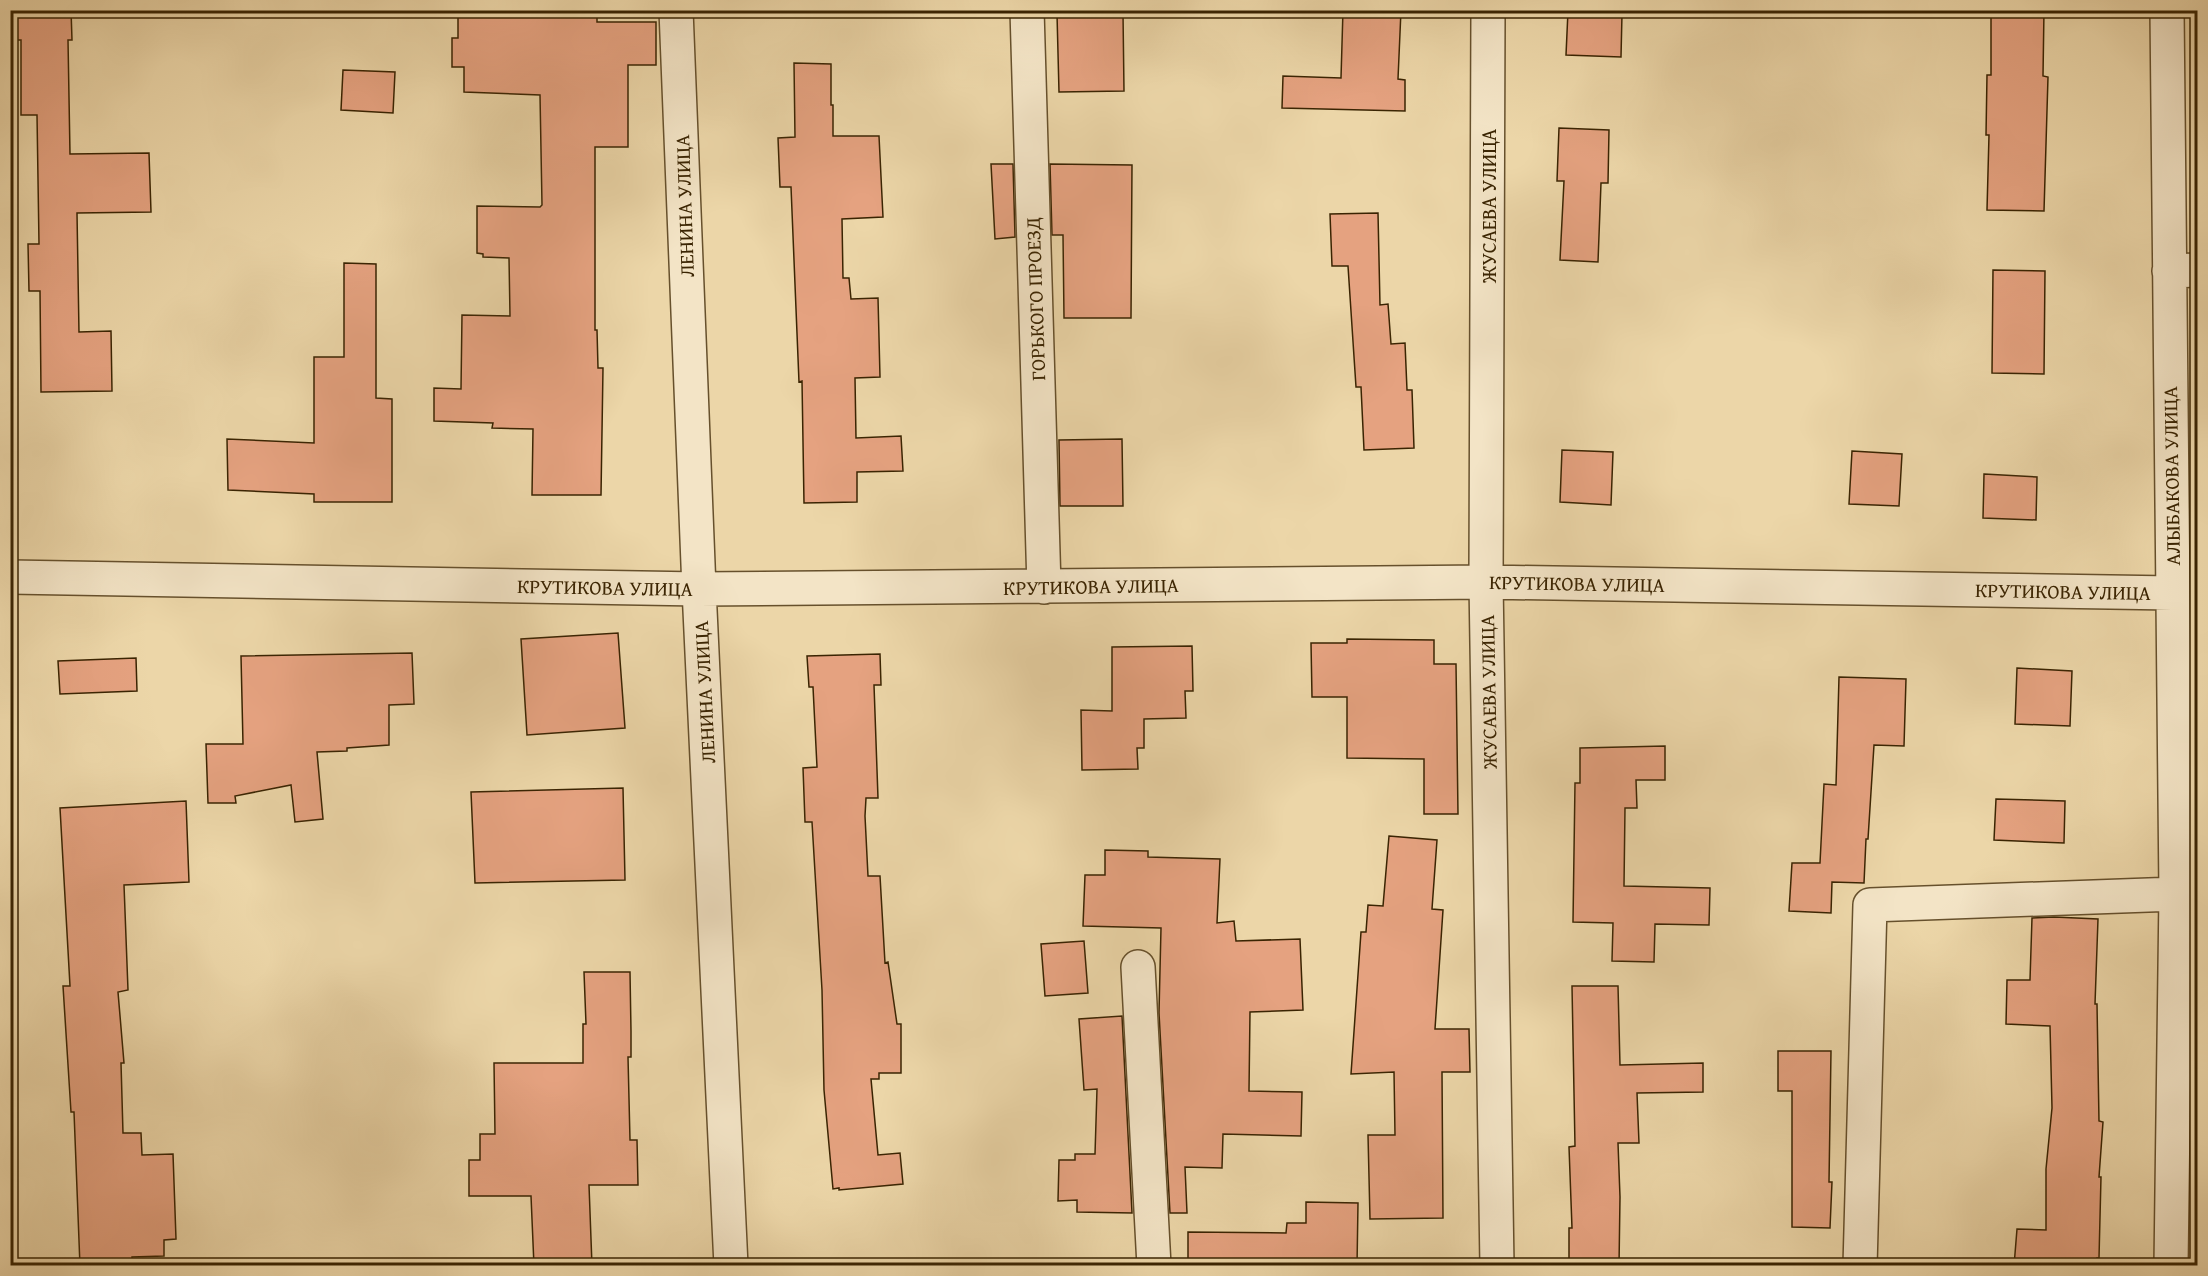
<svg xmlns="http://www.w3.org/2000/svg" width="2208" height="1276" font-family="'Gentium Book Plus',serif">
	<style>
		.building { fill: #e5a280; stroke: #3a2402; stroke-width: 1.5 }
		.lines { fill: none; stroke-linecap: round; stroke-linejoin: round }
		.minor-casing { stroke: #66502c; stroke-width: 36 }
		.minor { stroke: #f3e4c6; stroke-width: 33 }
		.labels { text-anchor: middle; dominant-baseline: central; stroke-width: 4.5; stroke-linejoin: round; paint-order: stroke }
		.street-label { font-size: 20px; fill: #3a2402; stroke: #f3e4c6 }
	</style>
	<rect width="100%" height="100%" fill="#ecd6a8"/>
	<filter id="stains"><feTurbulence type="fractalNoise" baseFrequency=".00333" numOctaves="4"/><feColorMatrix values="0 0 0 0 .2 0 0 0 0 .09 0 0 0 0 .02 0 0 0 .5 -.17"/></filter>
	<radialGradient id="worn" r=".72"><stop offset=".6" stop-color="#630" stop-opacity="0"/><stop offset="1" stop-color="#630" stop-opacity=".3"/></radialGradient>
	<path class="building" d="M 16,10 L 71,10 L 72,40 L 68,40 L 70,154 L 149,153 L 151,212 L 77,213 L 79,332 L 111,331 L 112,391 L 41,392 L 40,291 L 29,291 L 28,244 L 39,244 L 37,115 L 21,115 L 21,40 L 17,40 Z
		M 493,10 L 597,10 L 597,22 L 656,22 L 656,65 L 628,65 L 628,147 L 595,147 L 595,330 L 597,330 L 598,368 L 603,368 L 601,495 L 532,495 L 533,429 L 492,428 L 493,423 L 434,421 L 434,388 L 461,389 L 462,315 L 510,316 L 509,258 L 483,257 L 483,254 L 477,253 L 477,206 L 540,207 L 542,205 L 540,95 L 464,92 L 464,67 L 452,67 L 452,38 L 458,38 L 458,12 L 493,13 Z
		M 1343,10 L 1401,10 L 1398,79 L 1405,80 L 1405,111 L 1282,108 L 1283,76 L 1341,78 Z
		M 1991,10 L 2044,10 L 2043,76 L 2048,77 L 2044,211 L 1987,210 L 1989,135 L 1986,135 L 1987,75 L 1991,75 Z
		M 1568,11 L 1622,14 L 1621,57 L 1566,55 Z
		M 1123,13 L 1124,91 L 1059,92 L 1057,14 Z
		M 794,63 L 831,64 L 831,105 L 833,105 L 833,136 L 879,136 L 883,217 L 842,219 L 843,278 L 849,278 L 851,299 L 878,298 L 880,377 L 855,378 L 856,438 L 901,436 L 903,471 L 857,472 L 857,502 L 804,503 L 802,381 L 799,382 L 791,187 L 780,187 L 778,138 L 795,137 Z
		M 343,70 L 395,72 L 393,113 L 341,110 Z
		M 1559,128 L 1609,130 L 1608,183 L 1601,183 L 1598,262 L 1560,260 L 1564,181 L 1557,181 Z
		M 991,164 L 1013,164 L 1015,237 L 995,239 Z
		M 1050,164 L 1132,165 L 1131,318 L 1064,318 L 1063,235 L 1052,235 Z
		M 1378,213 L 1380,305 L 1388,304 L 1391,344 L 1405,343 L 1407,390 L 1412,390 L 1414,448 L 1364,450 L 1361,387 L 1356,387 L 1348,266 L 1332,266 L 1330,214 Z
		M 344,263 L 376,264 L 376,398 L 392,399 L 392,502 L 314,502 L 314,494 L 228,490 L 227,439 L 314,443 L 314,357 L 344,357 Z
		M 1993,270 L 2045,271 L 2044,374 L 1992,373 Z
		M 1122,439 L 1123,506 L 1060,506 L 1059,440 Z
		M 1562,450 L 1613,452 L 1611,505 L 1560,502 Z
		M 1852,451 L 1902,454 L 1899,506 L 1849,504 Z
		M 1984,474 L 2037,477 L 2036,520 L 1983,518 Z
		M 618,633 L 625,728 L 527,735 L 521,639 Z
		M 1347,639 L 1434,640 L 1434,664 L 1456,664 L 1458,814 L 1424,814 L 1424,759 L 1347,758 L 1347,697 L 1312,697 L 1311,643 L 1347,643 Z
		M 1192,646 L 1193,691 L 1185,691 L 1186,718 L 1144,719 L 1144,748 L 1137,748 L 1138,769 L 1082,770 L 1081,710 L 1112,711 L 1112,647 Z
		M 412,653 L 414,704 L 389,705 L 389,745 L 347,748 L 347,751 L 317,752 L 323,819 L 295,822 L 291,785 L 235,796 L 236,803 L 208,803 L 206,744 L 243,744 L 241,656 Z
		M 880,654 L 881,685 L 874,685 L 878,798 L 866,798 L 865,816 L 868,876 L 880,876 L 885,963 L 888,962 L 897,1024 L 901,1024 L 901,1073 L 879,1073 L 879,1079 L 871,1079 L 878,1155 L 900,1153 L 903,1184 L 839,1190 L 839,1188 L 833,1189 L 824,1090 L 822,990 L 812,822 L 805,822 L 803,768 L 817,767 L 813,687 L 809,687 L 807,656 Z
		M 136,658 L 137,691 L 60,694 L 58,661 Z
		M 2017,668 L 2072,671 L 2070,726 L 2015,724 Z
		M 1839,677 L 1906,679 L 1904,746 L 1874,745 L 1868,839 L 1866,839 L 1864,883 L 1832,882 L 1831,913 L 1789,911 L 1792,863 L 1820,863 L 1824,784 L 1836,785 Z
		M 1665,746 L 1665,780 L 1636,780 L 1637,808 L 1625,808 L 1624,886 L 1710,888 L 1709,925 L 1655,924 L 1654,962 L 1612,961 L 1613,923 L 1573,922 L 1575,783 L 1580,783 L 1580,748 Z
		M 623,788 L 625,880 L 475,883 L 471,792 Z
		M 1996,799 L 2065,801 L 2064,843 L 1994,840 Z
		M 186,801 L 189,882 L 124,885 L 128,990 L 118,992 L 124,1063 L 121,1063 L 123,1133 L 141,1133 L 142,1155 L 173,1154 L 176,1239 L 164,1240 L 164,1256 L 132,1257 L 132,1266 L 80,1266 L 74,1112 L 71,1112 L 63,986 L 70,986 L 60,808 Z
		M 1389,836 L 1437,840 L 1432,909 L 1443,910 L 1435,1029 L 1469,1029 L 1470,1072 L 1442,1072 L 1443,1218 L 1370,1219 L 1368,1135 L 1395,1135 L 1394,1072 L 1351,1074 L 1361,932 L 1366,932 L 1368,905 L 1383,906 Z
		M 1105,850 L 1148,851 L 1148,857 L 1220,859 L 1217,923 L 1234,921 L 1236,941 L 1300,939 L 1303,1010 L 1250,1012 L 1249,1091 L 1302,1092 L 1301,1136 L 1223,1134 L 1222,1168 L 1185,1167 L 1187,1213 L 1170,1213 L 1159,1013 L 1161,928 L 1083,926 L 1085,875 L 1105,875 Z
		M 2054,917 L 2098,919 L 2095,1004 L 2097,1004 L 2099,1121 L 2103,1122 L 2099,1177 L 2101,1177 L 2099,1258 L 2097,1258 L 2097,1266 L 2014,1266 L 2017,1229 L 2046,1230 L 2046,1169 L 2052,1108 L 2050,1026 L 2006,1024 L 2007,980 L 2030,980 L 2032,918 Z
		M 1084,941 L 1088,993 L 1045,996 L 1041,944 Z
		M 584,972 L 630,972 L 631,1031 L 631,1057 L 628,1057 L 630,1140 L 637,1140 L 638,1185 L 589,1185 L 592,1266 L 534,1266 L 531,1196 L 469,1196 L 469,1160 L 480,1160 L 480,1134 L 495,1134 L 494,1063 L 583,1063 L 583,1024 L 586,1024 Z
		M 1572,986 L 1618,986 L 1620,1065 L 1703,1063 L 1703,1092 L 1637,1093 L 1639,1143 L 1618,1143 L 1620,1197 L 1619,1266 L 1569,1266 L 1569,1228 L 1572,1228 L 1569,1147 L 1575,1146 Z
		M 1122,1016 L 1132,1213 L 1077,1212 L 1077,1200 L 1058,1201 L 1059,1160 L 1075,1160 L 1075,1154 L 1095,1154 L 1097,1089 L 1084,1090 L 1079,1019 Z
		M 1778,1051 L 1831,1051 L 1829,1182 L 1832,1182 L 1830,1228 L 1792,1227 L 1792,1091 L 1778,1091 Z
		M 1306,1202 L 1358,1203 L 1357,1266 L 1188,1266 L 1188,1232 L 1286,1233 L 1287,1223 L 1306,1223 Z"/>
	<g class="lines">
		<g class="minor-casing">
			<path id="minor" d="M 676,10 L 699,589 L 731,1266
				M 1027,10 L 1044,587
				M 1488,10 L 1486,582 L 1497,1266
				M 2167,10 L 2176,894 L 2171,1266
				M 2169,271 L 2198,270
				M 10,577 L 699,589 L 1486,582 L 2172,593
				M 1138,967 L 1154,1266
				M 1860,1266 L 1870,905 L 2176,894"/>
		</g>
		<use href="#minor" class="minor"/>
	</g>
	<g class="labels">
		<g class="street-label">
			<text transform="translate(684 206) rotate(-92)">ЛЕНИНА УЛИЦА</text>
			<text transform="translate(1488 206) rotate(-90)">ЖУСАЕВА УЛИЦА</text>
			<text transform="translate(1035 299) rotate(-92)">ГОРЬКОГО ПРОЕЗД</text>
			<text transform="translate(2171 476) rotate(-91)">АЛЫБАКОВА УЛИЦА</text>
			<text transform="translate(1577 583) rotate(1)">КРУТИКОВА УЛИЦА</text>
			<text transform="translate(1091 586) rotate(-1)">КРУТИКОВА УЛИЦА</text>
			<text transform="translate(605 587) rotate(1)">КРУТИКОВА УЛИЦА</text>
			<text transform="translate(2063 591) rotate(1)">КРУТИКОВА УЛИЦА</text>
			<text transform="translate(704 692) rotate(-93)">ЛЕНИНА УЛИЦА</text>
			<text transform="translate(1488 692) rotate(-91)">ЖУСАЕВА УЛИЦА</text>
		</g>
	</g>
	<rect width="2208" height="1276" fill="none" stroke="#ecd6a8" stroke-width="36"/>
	<rect x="12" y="12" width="2184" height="1252" fill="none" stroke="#3a2402" stroke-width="3"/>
	<rect x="18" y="18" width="2172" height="1240" fill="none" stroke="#3a2402" stroke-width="1.5"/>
	<rect width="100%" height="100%" filter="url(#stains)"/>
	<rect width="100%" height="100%" fill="url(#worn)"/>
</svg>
